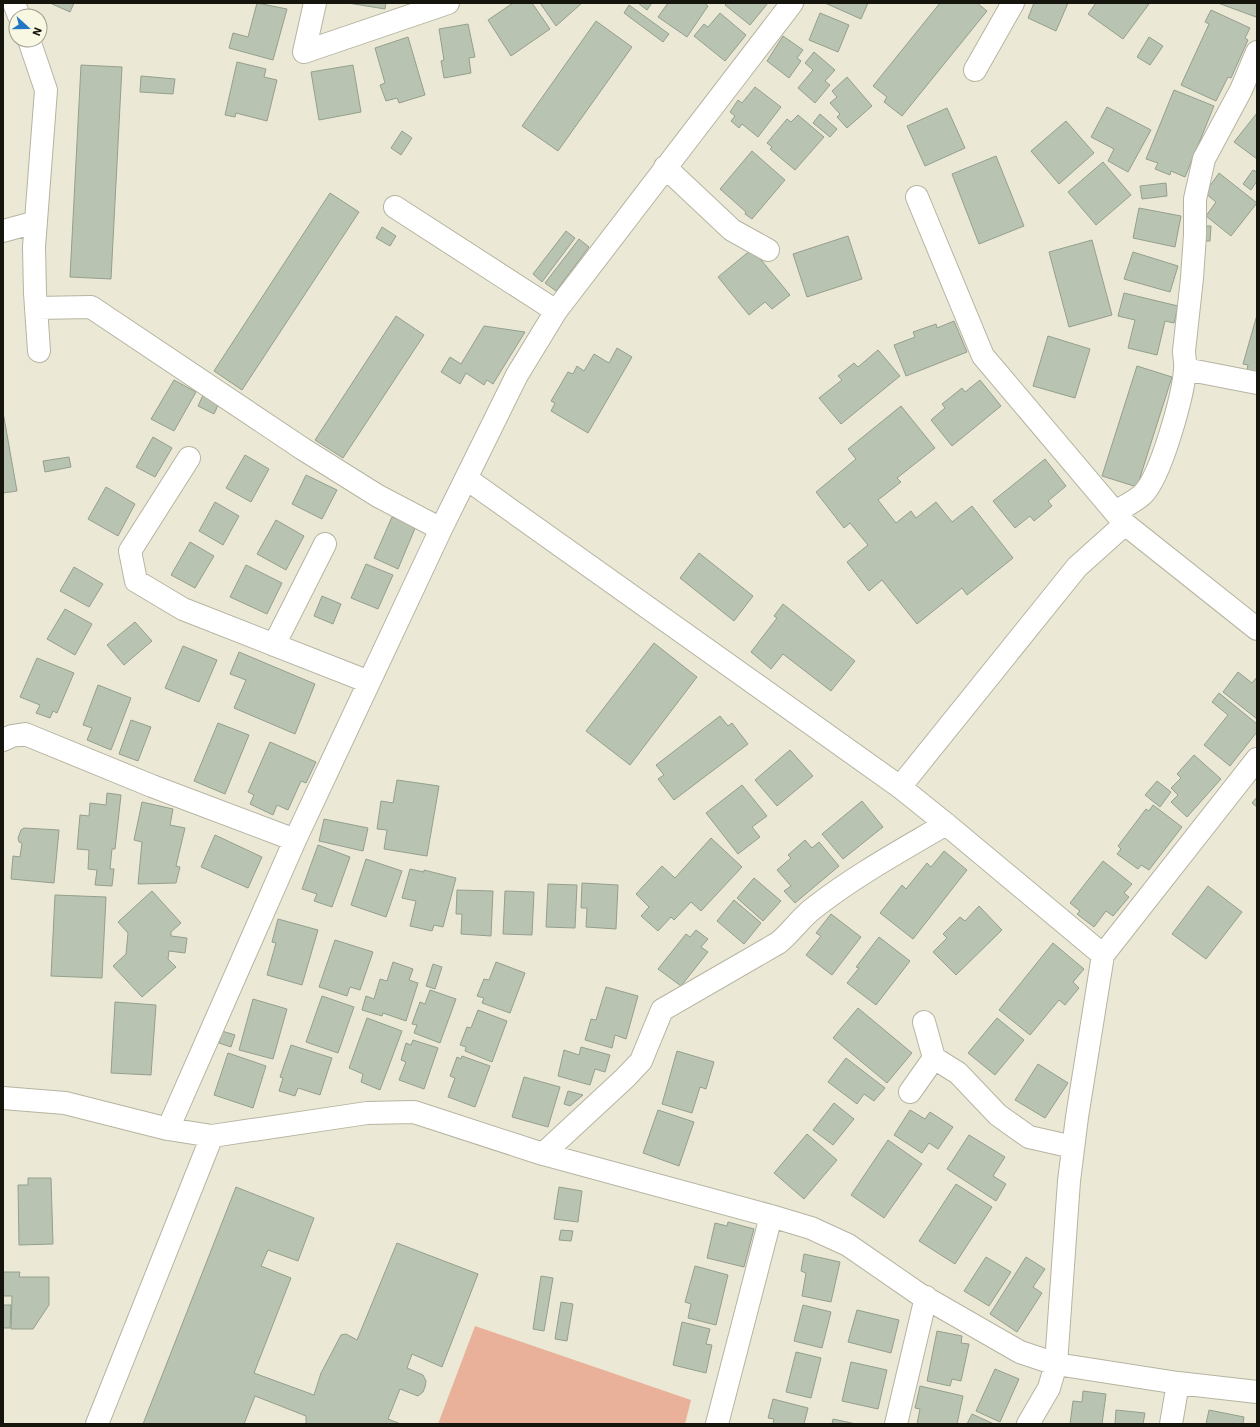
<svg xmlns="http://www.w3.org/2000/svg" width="1260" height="1427" font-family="'IBM Plex Sans',sans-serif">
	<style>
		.green { fill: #e9b199 }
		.building { fill: #b8c3b1; stroke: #959f8e }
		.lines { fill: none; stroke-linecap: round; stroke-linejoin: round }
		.minor-casing { stroke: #b6b4a1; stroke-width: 24 }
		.minor { stroke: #fff; stroke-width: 22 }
	</style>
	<rect width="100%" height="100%" fill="#ebe9d5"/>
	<path class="green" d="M 475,1326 L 691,1400 L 685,1424 L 438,1424 Z"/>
	<path class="building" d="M 50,3 L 74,3 L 70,12 Z
		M 257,3 L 287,9 L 273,60 L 229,48 L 233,33 L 248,37 Z
		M 348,3 L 386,3 L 385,9 Z
		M 513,3 L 532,3 L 550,29 L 511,56 L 488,20 Z
		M 540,3 L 582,3 L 556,26 Z
		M 638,3 L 652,3 L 647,10 Z
		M 668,3 L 704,3 L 708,6 L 687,37 L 658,17 Z
		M 727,3 L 768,3 L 750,25 L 725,5 Z
		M 825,3 L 868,3 L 861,19 Z
		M 940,3 L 977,3 L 987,11 L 902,116 L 884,102 L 887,97 L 873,86 Z
		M 1034,3 L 1068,3 L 1056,31 L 1028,18 Z
		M 1096,3 L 1147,3 L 1149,4 L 1123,39 L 1088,14 Z
		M 1218,3 L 1257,3 L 1257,14 L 1256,17 Z
		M 629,5 L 669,34 L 663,42 L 624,13 Z
		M 1211,10 L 1250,28 L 1245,38 L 1248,40 L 1231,78 L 1228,77 L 1216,101 L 1181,85 L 1209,24 L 1205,22 Z
		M 720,13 L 746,35 L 725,61 L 694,36 L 704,24 L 708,27 Z
		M 820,13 L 849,25 L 838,52 L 809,40 Z
		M 596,21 L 632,47 L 558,151 L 522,126 Z
		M 468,24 L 475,57 L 469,58 L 471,73 L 444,78 L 441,61 L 444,60 L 439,29 Z
		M 783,36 L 803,50 L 797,58 L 801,61 L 789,78 L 767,61 Z
		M 408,37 L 425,95 L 399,103 L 397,98 L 386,101 L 380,85 L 385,83 L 375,48 Z
		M 1149,37 L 1163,46 L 1150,65 L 1137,57 Z
		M 814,52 L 835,70 L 825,81 L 830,85 L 815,103 L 798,88 L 813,70 L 805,63 Z
		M 237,62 L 266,69 L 264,77 L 277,80 L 267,121 L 236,113 L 235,117 L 225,115 Z
		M 81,65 L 122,67 L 111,279 L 70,277 Z
		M 353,65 L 361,112 L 319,120 L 311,72 Z
		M 141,76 L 175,79 L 173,94 L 140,92 Z
		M 847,77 L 872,106 L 847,128 L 837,117 L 840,114 L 830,103 L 837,97 L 832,91 Z
		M 755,87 L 781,107 L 758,137 L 742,124 L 739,128 L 731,121 L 735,116 L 730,112 L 738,100 L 742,103 Z
		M 1174,90 L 1214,106 L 1185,177 L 1171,171 L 1170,175 L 1155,169 L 1158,163 L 1146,159 Z
		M 1107,107 L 1151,130 L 1128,172 L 1108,161 L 1114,149 L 1091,137 Z
		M 947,108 L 965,148 L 925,166 L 907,126 Z
		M 1257,113 L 1257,159 L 1234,142 Z
		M 820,114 L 837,129 L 830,137 L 813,123 Z
		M 798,115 L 824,137 L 795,170 L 770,149 L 772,147 L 767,143 L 787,119 L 791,122 Z
		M 1066,121 L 1094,153 L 1059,184 L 1031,151 Z
		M 402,131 L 412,138 L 401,155 L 391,148 Z
		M 752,151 L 785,180 L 752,219 L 745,214 L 746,212 L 720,189 Z
		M 996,156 L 1024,226 L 979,244 L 952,174 Z
		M 1103,162 L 1131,195 L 1096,225 L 1068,192 Z
		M 1253,170 L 1257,172 L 1257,181 L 1251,190 L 1243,184 Z
		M 1219,173 L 1257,203 L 1231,236 L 1206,216 L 1216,202 L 1205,193 Z
		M 1166,183 L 1167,196 L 1142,199 L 1140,186 Z
		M 330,193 L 359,212 L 242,390 L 214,371 Z
		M 1139,208 L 1181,216 L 1175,247 L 1133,238 Z
		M 1202,226 L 1211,226 L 1210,241 L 1202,241 Z
		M 382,227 L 396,236 L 390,246 L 376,238 Z
		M 566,231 L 575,238 L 542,282 L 533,274 Z
		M 848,236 L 862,279 L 807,297 L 793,254 Z
		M 579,239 L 589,247 L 556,291 L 545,283 Z
		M 1092,240 L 1112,315 L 1069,327 L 1049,252 Z
		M 752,249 L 790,295 L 772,309 L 765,302 L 749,315 L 718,277 Z
		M 1133,252 L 1178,266 L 1170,292 L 1124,279 Z
		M 1124,293 L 1178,306 L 1174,323 L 1165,321 L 1157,355 L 1128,348 L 1135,320 L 1118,316 Z
		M 1257,315 L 1257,373 L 1247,370 L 1248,365 L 1243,364 Z
		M 396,316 L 424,335 L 343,458 L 315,440 Z
		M 954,321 L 967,352 L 906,376 L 894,345 L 915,337 L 913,332 L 936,324 L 937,328 Z
		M 484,326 L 525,332 L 493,384 L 487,380 L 484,385 L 466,373 L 460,384 L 441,372 L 450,357 L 461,364 Z
		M 1048,336 L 1090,349 L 1075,398 L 1033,386 Z
		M 617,348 L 632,357 L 588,433 L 551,411 L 555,403 L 551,401 L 568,372 L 573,374 L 577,366 L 584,371 L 594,354 L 609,363 Z
		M 878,350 L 900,376 L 841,424 L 819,398 L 842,380 L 838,376 L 854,363 L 858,367 Z
		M 1137,366 L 1172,377 L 1137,487 L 1102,476 Z
		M 174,380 L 196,392 L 174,431 L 151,419 Z
		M 980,380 L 1001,406 L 952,446 L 931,420 L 945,408 L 942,404 L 962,388 L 965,392 Z
		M 204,393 L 220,401 L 214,414 L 198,406 Z
		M 901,406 L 935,448 L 897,478 L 901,482 L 878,500 L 896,523 L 911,511 L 916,518 L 936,502 L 952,522 L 972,506 L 1013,558 L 967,595 L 962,588 L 917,624 L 882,580 L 869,591 L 847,562 L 868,545 L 850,523 L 844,528 L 816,492 L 856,459 L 848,449 Z
		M 3,412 L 17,491 L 3,493 Z
		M 153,437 L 172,448 L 155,477 L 136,467 Z
		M 245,455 L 269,469 L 251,502 L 226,488 Z
		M 69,457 L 71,467 L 45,472 L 43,461 Z
		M 1045,459 L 1066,486 L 1048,501 L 1052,506 L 1034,521 L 1030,516 L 1015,528 L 993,501 Z
		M 306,475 L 337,490 L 322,519 L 292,504 Z
		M 106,487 L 135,504 L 118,536 L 88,519 Z
		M 215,502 L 239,516 L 223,545 L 199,531 Z
		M 392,517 L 416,526 L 398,569 L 374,558 Z
		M 276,520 L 304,536 L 286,570 L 257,554 Z
		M 190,542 L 214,556 L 195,588 L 171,575 Z
		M 699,553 L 753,596 L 734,621 L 680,578 Z
		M 366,564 L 393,575 L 378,609 L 351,598 Z
		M 246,565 L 282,583 L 267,614 L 230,597 Z
		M 74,567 L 103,584 L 89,607 L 60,591 Z
		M 322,596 L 341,604 L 333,624 L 314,616 Z
		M 783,604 L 855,661 L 831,691 L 783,654 L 771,669 L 751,652 L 777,618 L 774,616 Z
		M 65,609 L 92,624 L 75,655 L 47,639 Z
		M 135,622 L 152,641 L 124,665 L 107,645 Z
		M 654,643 L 697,677 L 630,765 L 586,731 Z
		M 183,646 L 217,660 L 199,702 L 165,688 Z
		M 239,652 L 315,684 L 295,734 L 234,708 L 246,680 L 230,674 Z
		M 37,658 L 74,673 L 57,713 L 53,711 L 50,718 L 36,713 L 40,705 L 20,697 Z
		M 1238,672 L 1252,683 L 1257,677 L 1257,719 L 1223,692 Z
		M 98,685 L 131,698 L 111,750 L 87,740 L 92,728 L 83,725 Z
		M 1219,693 L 1257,724 L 1257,732 L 1230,766 L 1204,745 L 1228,715 L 1212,702 Z
		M 720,716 L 728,726 L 732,723 L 748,744 L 674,800 L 658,779 L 664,775 L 656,765 Z
		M 131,720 L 151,727 L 138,761 L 119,754 Z
		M 218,723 L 249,735 L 225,794 L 194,781 Z
		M 270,742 L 316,762 L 306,783 L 301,781 L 288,810 L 277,805 L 273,815 L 250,804 L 254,795 L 248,792 Z
		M 790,750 L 813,776 L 777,806 L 755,780 Z
		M 1194,755 L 1221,779 L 1187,817 L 1171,802 L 1178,795 L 1171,788 L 1181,778 L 1177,774 Z
		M 397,780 L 439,786 L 427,856 L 384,849 L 387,830 L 377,829 L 381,801 L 393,803 Z
		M 1157,781 L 1171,792 L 1160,807 L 1145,795 Z
		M 742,785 L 767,816 L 752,827 L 760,837 L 738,854 L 706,813 Z
		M 107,793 L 121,795 L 115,849 L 112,849 L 110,869 L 114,869 L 112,886 L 95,885 L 97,870 L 88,869 L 89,850 L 77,849 L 80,815 L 89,816 L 90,803 L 106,805 Z
		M 1257,797 L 1257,807 L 1252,803 Z
		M 862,801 L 883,827 L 843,859 L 822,834 Z
		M 142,802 L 173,809 L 170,825 L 185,828 L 176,866 L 180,867 L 176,883 L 138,884 L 142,842 L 134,840 Z
		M 1153,805 L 1182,827 L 1149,870 L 1141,865 L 1138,869 L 1117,854 L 1121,849 L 1118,846 L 1146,809 L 1149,811 Z
		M 324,819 L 368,828 L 363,851 L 319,841 Z
		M 24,828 L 59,830 L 54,883 L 11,879 L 13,856 L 20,857 L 22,843 L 19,842 L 18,838 L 21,830 Z
		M 215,835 L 262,857 L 248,888 L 201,867 Z
		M 711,838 L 742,867 L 701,911 L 691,902 L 674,920 L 671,917 L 658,931 L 641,916 L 649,907 L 636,894 L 662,866 L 675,878 Z
		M 805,840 L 812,848 L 819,842 L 839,866 L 795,903 L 784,891 L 791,886 L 777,870 L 791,858 L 788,855 Z
		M 318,845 L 350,857 L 332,907 L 314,901 L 317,894 L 302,889 Z
		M 944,851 L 967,870 L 913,939 L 880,913 L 902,885 L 906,889 L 927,863 L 931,867 Z
		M 366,859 L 402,871 L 386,917 L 351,905 Z
		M 1103,861 L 1132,884 L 1124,893 L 1129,897 L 1113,916 L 1106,911 L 1094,927 L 1077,914 L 1080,911 L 1070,903 Z
		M 410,869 L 424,872 L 424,870 L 456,878 L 443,927 L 434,925 L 432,931 L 410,926 L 416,901 L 402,898 Z
		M 754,878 L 781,901 L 763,921 L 737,898 Z
		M 582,883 L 618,885 L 616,929 L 586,927 L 587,908 L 581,908 Z
		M 548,884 L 577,885 L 575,928 L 546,927 Z
		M 1208,886 L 1242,912 L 1206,959 L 1172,934 Z
		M 457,890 L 493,891 L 491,936 L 461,934 L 462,914 L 456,914 Z
		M 152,891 L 181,923 L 171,932 L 171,936 L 187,938 L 185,953 L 169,951 L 168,959 L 176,967 L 142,997 L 113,966 L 126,954 L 128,933 L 118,922 Z
		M 505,891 L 534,892 L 532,935 L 503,934 Z
		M 55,895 L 106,897 L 102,978 L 51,976 Z
		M 734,900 L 761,923 L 744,944 L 717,921 Z
		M 979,906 L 1002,930 L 956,975 L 933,952 L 947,938 L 943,934 L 960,917 L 965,921 Z
		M 831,914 L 861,937 L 832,975 L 806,955 L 821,936 L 816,933 Z
		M 278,919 L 318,930 L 302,985 L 267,975 L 276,943 L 272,942 Z
		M 696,930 L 708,939 L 701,947 L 708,952 L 681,986 L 658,969 L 686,934 L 690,937 Z
		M 879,937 L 910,961 L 876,1005 L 847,983 L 859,968 L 856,967 Z
		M 335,940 L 373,952 L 360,990 L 350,987 L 347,996 L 319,987 Z
		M 1053,943 L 1084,969 L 1073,982 L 1079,988 L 1065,1005 L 1059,1000 L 1030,1035 L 999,1010 Z
		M 393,962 L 413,969 L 409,980 L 418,983 L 406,1021 L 383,1013 L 382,1016 L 362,1010 L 366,996 L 374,999 L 380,979 L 387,981 Z
		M 496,962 L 525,973 L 510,1013 L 482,1003 L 484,998 L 477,996 L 484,979 L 489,980 Z
		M 433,964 L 442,967 L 435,989 L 426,986 Z
		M 606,987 L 638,996 L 626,1039 L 615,1035 L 612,1048 L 585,1040 L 591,1019 L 596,1020 Z
		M 430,990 L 456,999 L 440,1043 L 414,1033 L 417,1025 L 412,1024 L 420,1002 L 425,1004 Z
		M 322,996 L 354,1007 L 338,1053 L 306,1042 Z
		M 253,999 L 287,1009 L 273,1059 L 239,1050 Z
		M 115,1002 L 156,1005 L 151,1075 L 111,1073 Z
		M 858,1008 L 912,1053 L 887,1083 L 833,1038 Z
		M 478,1010 L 507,1021 L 492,1062 L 465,1051 L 466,1047 L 460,1045 L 467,1027 L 471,1028 Z
		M 367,1018 L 402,1031 L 380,1090 L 361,1082 L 363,1074 L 349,1068 Z
		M 997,1018 L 1024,1040 L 995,1075 L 968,1053 Z
		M 222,1031 L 235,1035 L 231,1047 L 219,1043 Z
		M 413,1040 L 438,1048 L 424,1089 L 399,1080 L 406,1062 L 401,1060 L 406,1043 L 411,1045 Z
		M 291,1045 L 332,1058 L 320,1095 L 298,1088 L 295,1096 L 279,1091 L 283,1078 L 280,1077 Z
		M 581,1047 L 610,1055 L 605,1072 L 595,1069 L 590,1085 L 558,1076 L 564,1050 L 579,1055 Z
		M 677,1051 L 714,1062 L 706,1089 L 700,1087 L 692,1113 L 662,1104 Z
		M 228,1053 L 266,1066 L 253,1108 L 214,1095 Z
		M 462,1056 L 490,1066 L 475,1107 L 448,1097 L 455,1078 L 450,1076 L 457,1057 L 461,1059 Z
		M 846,1058 L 885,1088 L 874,1101 L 864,1094 L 857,1104 L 828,1082 Z
		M 1038,1064 L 1068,1083 L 1045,1118 L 1015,1100 Z
		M 524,1077 L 560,1087 L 548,1127 L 512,1117 Z
		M 568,1091 L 583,1095 L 570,1106 L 564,1104 Z
		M 834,1103 L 854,1119 L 833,1145 L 813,1130 Z
		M 658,1110 L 694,1122 L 679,1166 L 643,1153 Z
		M 910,1110 L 925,1119 L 930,1112 L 953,1127 L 938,1149 L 929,1143 L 922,1153 L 894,1135 Z
		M 807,1134 L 837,1160 L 804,1199 L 774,1173 Z
		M 969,1135 L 1005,1157 L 993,1176 L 1006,1184 L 996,1201 L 947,1169 Z
		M 888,1140 L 922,1164 L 884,1218 L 851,1195 Z
		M 28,1178 L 51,1178 L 53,1244 L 19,1245 L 18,1185 L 28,1185 Z
		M 956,1184 L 992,1207 L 955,1264 L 919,1241 Z
		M 236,1187 L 314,1218 L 298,1261 L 268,1250 L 261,1266 L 291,1278 L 254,1373 L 314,1395 L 321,1373 L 341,1335 L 346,1334 L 357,1340 L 397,1243 L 478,1274 L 442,1367 L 412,1354 L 407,1368 L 423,1375 L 426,1381 L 425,1387 L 423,1392 L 418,1396 L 400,1389 L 388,1419 L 401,1424 L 306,1424 L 306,1416 L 255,1396 L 244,1424 L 143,1424 Z
		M 559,1187 L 582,1191 L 578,1222 L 554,1219 Z
		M 728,1222 L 754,1229 L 744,1267 L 707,1258 L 715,1223 L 727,1226 Z
		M 561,1230 L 573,1231 L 571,1241 L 559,1240 Z
		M 804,1254 L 840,1262 L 831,1302 L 802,1296 L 806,1273 L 801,1271 Z
		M 986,1257 L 1011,1272 L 989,1306 L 964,1291 Z
		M 1026,1257 L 1045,1269 L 1033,1287 L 1042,1293 L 1017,1332 L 990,1314 Z
		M 695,1266 L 728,1275 L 716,1325 L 688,1318 L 691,1304 L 685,1302 Z
		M 3,1272 L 20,1272 L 19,1277 L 49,1277 L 49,1305 L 33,1329 L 11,1329 L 12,1296 L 3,1296 Z
		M 541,1276 L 553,1278 L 544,1331 L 533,1329 Z
		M 561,1302 L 573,1304 L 567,1341 L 555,1339 Z
		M 3,1305 L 11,1305 L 10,1328 L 3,1328 Z
		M 803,1305 L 831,1312 L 822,1348 L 794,1341 Z
		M 857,1310 L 899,1320 L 891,1353 L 848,1342 Z
		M 682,1322 L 710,1329 L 706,1344 L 712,1345 L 706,1373 L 673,1365 Z
		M 937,1331 L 962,1336 L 961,1343 L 969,1344 L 961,1381 L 952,1379 L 950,1386 L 927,1381 Z
		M 796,1352 L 821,1358 L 811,1398 L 786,1392 Z
		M 851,1362 L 887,1370 L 878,1409 L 842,1401 Z
		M 995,1369 L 1019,1379 L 1000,1422 L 976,1411 Z
		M 920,1386 L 963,1396 L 957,1424 L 917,1424 L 920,1409 L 915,1408 Z
		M 1083,1391 L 1106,1394 L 1102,1424 L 1070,1424 L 1073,1401 L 1082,1402 Z
		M 773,1399 L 808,1408 L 804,1424 L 773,1424 L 774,1419 L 768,1418 Z
		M 1116,1410 L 1145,1413 L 1143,1424 L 1148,1424 L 1115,1424 Z
		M 1209,1410 L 1244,1417 L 1243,1424 L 1206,1424 Z
		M 972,1414 L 994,1424 L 967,1424 Z
		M 833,1419 L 856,1424 L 832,1424 Z"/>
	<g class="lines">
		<g class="minor-casing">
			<path id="minor" d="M 14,3 L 19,16
				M 315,3 L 304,52 L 448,3
				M 29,40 L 46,90 L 34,247 L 35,293 L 39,351
				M 975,70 L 1013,3
				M 665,167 L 732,230 L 768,250
				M 917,197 L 983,356 L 1125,524 L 1257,629
				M 395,207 L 556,311
				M 3,231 L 36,222
				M 36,308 L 91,307 L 303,449 L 378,496 L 441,529
				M 1185,369 L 1257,383
				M 189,458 L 130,551 L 136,581 L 183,609 L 369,682
				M 467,479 L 900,787 L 946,824 L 1103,955
				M 1115,512 C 1123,507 1136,501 1143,494 C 1161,476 1183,396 1185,370 C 1186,364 1184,357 1184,351 L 1192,278 L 1195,235 L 1195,199 L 1204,159 L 1241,90 L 1257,52
				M 274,645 L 325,544
				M 3,740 L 12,736 L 25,734 L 152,786 L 295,840
				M 900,787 L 1077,567 L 1125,524
				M 924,1022 L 934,1058 L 958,1073 L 998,1115 L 1029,1137 L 1073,1147
				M 910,1092 L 934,1058
				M 3,1098 L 65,1103 L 168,1129 L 212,1136 L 367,1113 L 414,1112 L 543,1154 L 771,1216 L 811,1228 L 848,1245 L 919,1294 L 1020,1352 L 1056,1364 L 1178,1383 L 1257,1392
				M 168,1129 L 295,840 L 441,529 L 517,375 L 556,311 L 792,3
				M 543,1154 L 625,1078 L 641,1061 L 662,1010 L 778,943 C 791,933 801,917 815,907 C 856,875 902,850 946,824
				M 97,1424 L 212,1136
				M 717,1424 L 771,1216
				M 896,1424 L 926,1297
				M 1028,1424 L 1049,1388 L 1056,1364 L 1069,1181 L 1077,1117 L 1103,955 L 1257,759
				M 1171,1424 L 1178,1383"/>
		</g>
		<use href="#minor" class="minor"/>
	</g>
	<rect width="1260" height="1427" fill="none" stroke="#15140d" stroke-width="8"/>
	<g transform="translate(28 28) rotate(111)"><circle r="19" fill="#f8f7e2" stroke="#9d9c8d"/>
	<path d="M0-3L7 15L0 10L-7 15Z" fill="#2276c5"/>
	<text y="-6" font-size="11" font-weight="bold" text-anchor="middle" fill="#15140d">N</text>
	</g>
</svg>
